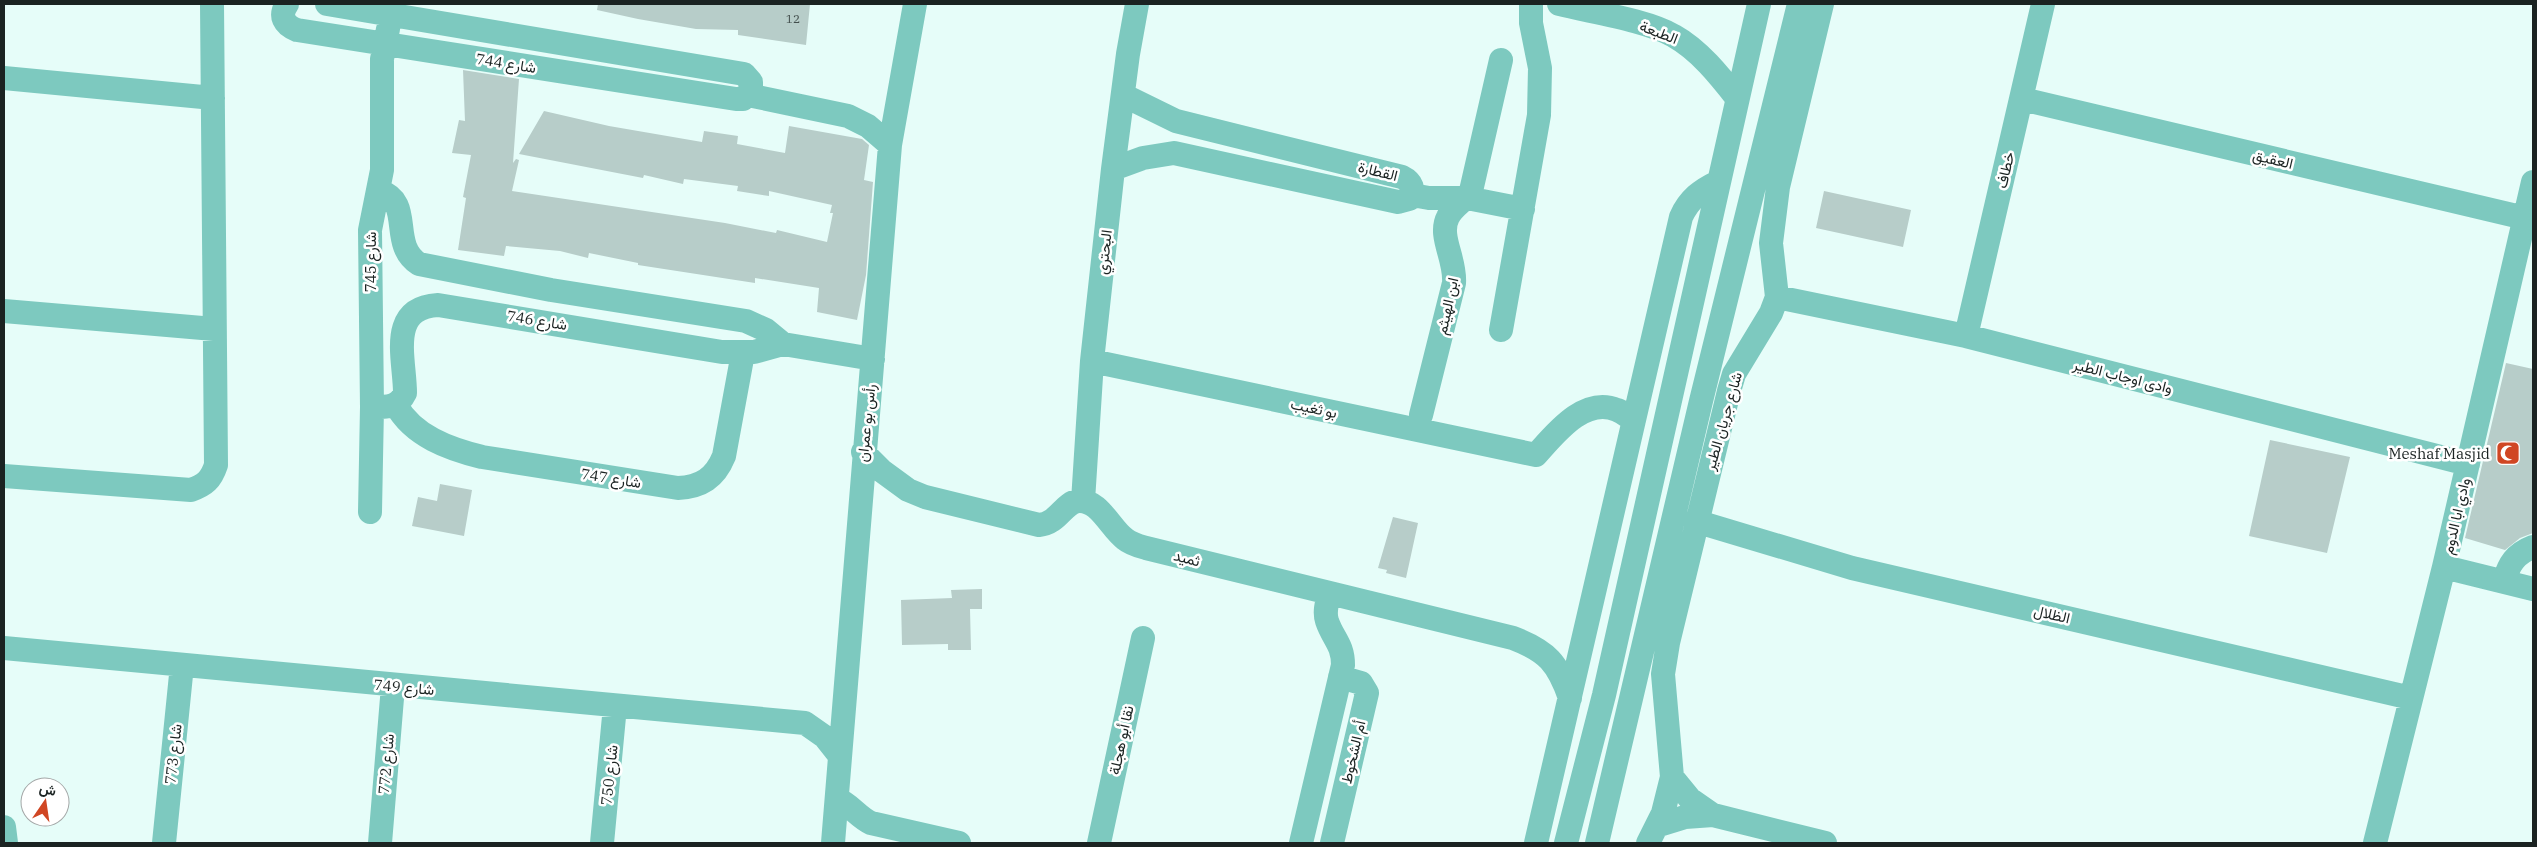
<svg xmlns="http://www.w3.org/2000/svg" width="2537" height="847" font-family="'IBM Plex Serif',Vazirmatn,serif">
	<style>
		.building { fill: #b7cdc9 }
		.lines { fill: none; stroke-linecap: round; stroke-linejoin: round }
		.minor { stroke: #7dc9bf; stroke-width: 24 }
		.labels { text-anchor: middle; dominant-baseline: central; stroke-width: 5; stroke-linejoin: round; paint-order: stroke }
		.number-label { font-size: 12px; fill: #424e4c }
		.street-label { font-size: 15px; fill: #1b2322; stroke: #fff }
		.poi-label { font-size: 15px; fill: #1b2322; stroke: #fff; text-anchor: end }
	</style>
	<rect width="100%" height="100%" fill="#e6fdf9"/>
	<path class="building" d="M 598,4 L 810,4 L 806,45 L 738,35 L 738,30 L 696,29 L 638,19 L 597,10 Z
		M 463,70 L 519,79 L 513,163 L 516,159 L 519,160 L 512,191 L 725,223 L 776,233 L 777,230 L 827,242 L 833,213 L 830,213 L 832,205 L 769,191 L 769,196 L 737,191 L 738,186 L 684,179 L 683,184 L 644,175 L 643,178 L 519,154 L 544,111 L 609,126 L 702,142 L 704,131 L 738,136 L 737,144 L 785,153 L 789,126 L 862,139 L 869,145 L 864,180 L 873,182 L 866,275 L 857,320 L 817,312 L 819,288 L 755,278 L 755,283 L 638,265 L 638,263 L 589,253 L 588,258 L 560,251 L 506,246 L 504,256 L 458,250 L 466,198 L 463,197 L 471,155 L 452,153 L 459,120 L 465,121 Z
		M 1824,191 L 1911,210 L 1903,247 L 1816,228 Z
		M 2506,363 L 2533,369 L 2533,533 L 2520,538 L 2505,550 L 2465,538 Z
		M 2270,440 L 2350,457 L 2327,553 L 2249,536 Z
		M 440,484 L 472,490 L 464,536 L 412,526 L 418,497 L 437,501 Z
		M 1393,517 L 1418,523 L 1406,578 L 1386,573 L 1387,570 L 1378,568 Z
		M 982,589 L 982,609 L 970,609 L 971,650 L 948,650 L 948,644 L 902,645 L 901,600 L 952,598 L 951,590 Z"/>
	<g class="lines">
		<path class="minor" d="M 287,4 C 279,16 284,25 297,30 L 736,99 L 743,99 L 751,90 L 751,82 L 744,74 L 327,4
			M 1559,4 C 1590,12 1647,20 1674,36 C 1699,50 1719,75 1737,98
			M 4,78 L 213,98
			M 748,95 L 848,116 L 868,126 L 890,145
			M 2022,99 L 2525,218
			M 1113,169 L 1143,158 L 1174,153 L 1398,202 L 1409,199 C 1415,189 1412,182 1402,177 L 1176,121 L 1123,95
			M 379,191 C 415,202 388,244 419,264 L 551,290 L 746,321 L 766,330 L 783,344
			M 1412,195 L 1429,198 L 1467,198 L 1523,209
			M 1777,297 L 1966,336 L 2468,464
			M 4,311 L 214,329
			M 1501,330 L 1539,115 L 1540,68 L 1531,23 L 1531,4
			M 1966,336 L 2043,4
			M 1092,361 L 1536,455 C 1555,434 1584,396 1617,410 C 1623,412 1628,417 1634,420
			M 396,405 C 413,436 449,449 482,457 L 678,488 C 701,487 715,478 724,456 L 743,353
			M 372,407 C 386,407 398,408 405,393 C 405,359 387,308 438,305 L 722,352 L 754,352 L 783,344 L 873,359
			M 1421,415 L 1454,283 C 1456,259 1438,236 1448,217 C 1453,206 1465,201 1471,191 L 1501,60
			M 863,452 L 882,471 L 908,490 L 925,497 L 1039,525 C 1059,523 1063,503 1078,501 C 1099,499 1110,528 1125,539 C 1131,544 1139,546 1146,548 L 1513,638 C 1547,651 1558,663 1570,698
			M 4,476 L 191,490 C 205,485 211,480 216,465 L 212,4
			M 1083,501 L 1092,361 L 1113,169 L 1128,54 L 1137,4
			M 370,512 L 372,407 L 370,230 L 382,170 L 382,59 L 388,29
			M 1695,521 L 1852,568 L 2411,698
			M 2444,567 L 2533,589
			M 2504,581 C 2509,564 2515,554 2533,547
			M 4,648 L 805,723 L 825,737 L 840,756
			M 1672,777 L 1690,799 L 1713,815
			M 837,799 C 850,804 858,817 871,823 L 959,843
			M 1659,825 L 1685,817 L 1713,815 L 1825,843
			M 4,827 L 6,843
			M 164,843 L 182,665
			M 380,843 L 393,686
			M 602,843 L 615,706
			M 833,843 L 890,145 L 915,4
			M 1099,843 L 1143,638
			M 1301,843 L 1343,665 C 1343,644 1333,639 1327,621 C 1324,612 1327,603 1329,594
			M 1332,843 L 1367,693 L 1361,683 L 1340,677
			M 1536,843 L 1681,217 C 1689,199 1701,190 1718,182
			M 1566,843 L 1604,695 L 1759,4
			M 1597,843 L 1701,401 L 1799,4
			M 1648,843 L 1663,813 L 1672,777 L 1663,674 L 1668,643 L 1729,391 L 1734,374 L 1771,313 L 1777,297 L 1771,243 L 1778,187 L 1822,4
			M 2375,843 L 2444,567 L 2533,182"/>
	</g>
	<defs>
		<g id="mosque-square" transform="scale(1.25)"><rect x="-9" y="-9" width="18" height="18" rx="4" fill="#d04623" stroke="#fff"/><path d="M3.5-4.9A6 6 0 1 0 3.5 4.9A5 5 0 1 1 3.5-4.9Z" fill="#fff"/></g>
	</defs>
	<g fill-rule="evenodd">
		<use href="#mosque-square" x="2508" y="453"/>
	</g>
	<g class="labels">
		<g class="number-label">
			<text x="793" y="18">12</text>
		</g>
		<g class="street-label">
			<text transform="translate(1659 32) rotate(21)">الطبعة</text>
			<text transform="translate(506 63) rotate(9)">شارع 744</text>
			<text transform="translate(2273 159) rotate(13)">العقيق</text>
			<text transform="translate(2005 170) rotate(-77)">خطاف</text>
			<text transform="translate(1378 171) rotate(14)">القطارة</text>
			<text transform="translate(1104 252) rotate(-84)">البحتري</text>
			<text transform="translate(370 262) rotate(-90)">شارع 745</text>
			<text transform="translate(1447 306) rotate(-78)">ابن الهيثم</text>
			<text transform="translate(537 320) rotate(9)">شارع 746</text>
			<text transform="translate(2123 376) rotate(14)">وادى اوجاب الطير</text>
			<text transform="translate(1314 408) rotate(12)">بو ثغيب</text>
			<text transform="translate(1723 421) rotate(-74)">شارع جريان الطير</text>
			<text transform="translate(866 423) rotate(-84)">رأس بو عمران</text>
			<text transform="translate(611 478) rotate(9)">شارع 747</text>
			<text transform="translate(2456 516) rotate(-77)">وادي ابا الدوم</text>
			<text transform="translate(1187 558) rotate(14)">ثميد</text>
			<text transform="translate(2052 614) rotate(13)">الظلال</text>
			<text transform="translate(404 687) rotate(5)">شارع 749</text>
			<text transform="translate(1121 740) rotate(-78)">نقا أبو هجلة</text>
			<text transform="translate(1353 752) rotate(-77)">أم الشخوط</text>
			<text transform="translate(173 754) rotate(-84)">شارع 773</text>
			<text transform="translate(386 764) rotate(-85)">شارع 772</text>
			<text transform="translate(609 775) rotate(-84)">شارع 750</text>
		</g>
		<g class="poi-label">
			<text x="2490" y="453">Meshaf Masjid</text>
		</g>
	</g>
	<rect width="2537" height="847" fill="none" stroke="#1b2322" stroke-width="10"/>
	<g transform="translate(45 802) rotate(13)"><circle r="24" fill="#ffffff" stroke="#a4a7a7"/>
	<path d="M0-4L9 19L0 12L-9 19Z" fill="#d04623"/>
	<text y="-8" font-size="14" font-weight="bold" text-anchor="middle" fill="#1b2322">ش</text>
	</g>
</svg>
